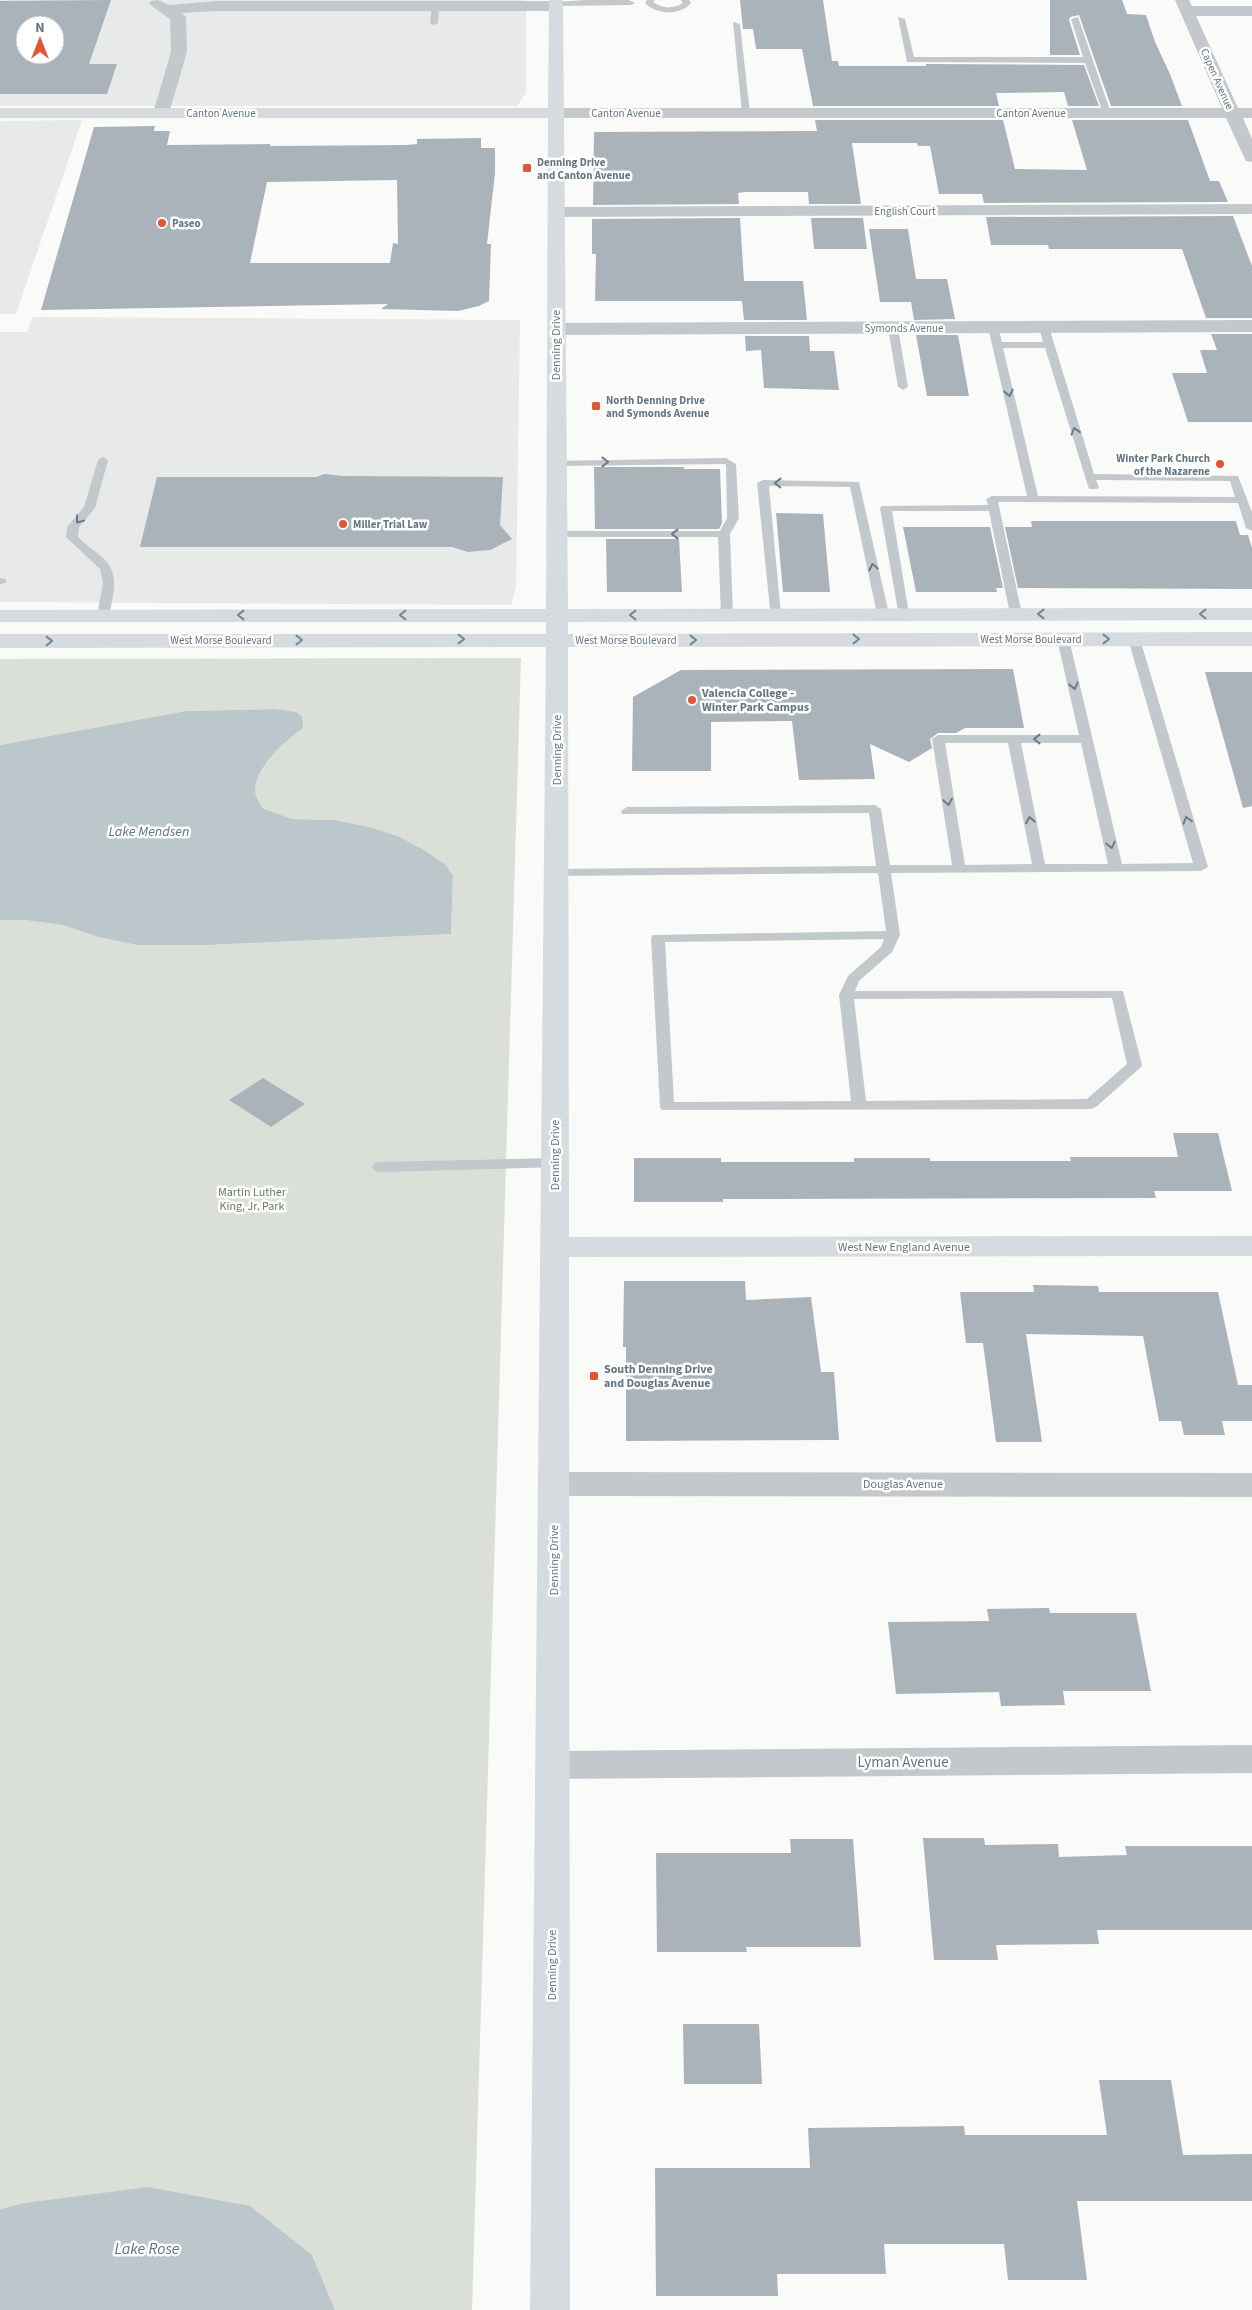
<svg xmlns="http://www.w3.org/2000/svg" width="1252" height="2310" font-family="'Source Sans 3',sans-serif">
	<style>
		.built { fill: #e8e9e9; fill-rule: evenodd }
		.green { fill: #dadfd7 }
		.water { fill: #bbc7cb }
		.building { fill: #aab3b9; fill-rule: evenodd }
		.lines { fill: none; stroke-linecap: round; stroke-linejoin: round }
		.lane { fill: #c3c8cc; fill-rule: evenodd }
		.street { fill: #c3c8cc; fill-rule: evenodd }
		.secondary { fill: #d6dbdf; fill-rule: evenodd }
		.oneway { stroke: #6a7a87 }
		.oneway2 { stroke: #768591 }
		.poi-dot { fill: #e4572e; stroke: #fff; stroke-width: 2 }
		.labels { text-anchor: middle; dominant-baseline: central; stroke-width: 5; stroke-linejoin: round; paint-order: stroke }
		.far-street-label { font-size: 11px; fill: #657683; stroke: #fff }
		.far-poi-label { font-size: 11px; font-weight: bold; fill: #657683; stroke: #fff; text-anchor: start }
		.street-label { font-size: 12px; fill: #657683; stroke: #fff }
		.poi-label { font-size: 12px; font-weight: bold; fill: #657683; stroke: #fff; text-anchor: start }
		.park-label { font-size: 12px; fill: #687a64; stroke: #fff }
		.water-label { font-size: 14px; font-style: italic; fill: #60757c; stroke: #fff }
		.near-street-label { font-size: 15px; fill: #657683; stroke: #fff }
		.near-water-label { font-size: 16px; font-style: italic; fill: #60757c; stroke: #fff }
	</style>
	<rect width="100%" height="100%" fill="#fafaf8"/>
	<path class="built" d="M 0,0 L 526,0 L 526,93 L 517,106 L 0,106 ZM 25,25 L 55,25 L 55,55 L 25,55 Z
		M 82,120 L 16,314 L 0,314 L 0,121 Z
		M 33,317 L 520,320 L 516,587 L 511,605 L 0,602 L 0,332 L 27,332 Z"/>
	<path class="green" d="M 521,658 L 472,2310 L 335,2310 L 312,2255 L 25,2203 L 0,2209 L 0,920 L 24,920 L 63,925 L 98,937 L 137,945 L 209,945 L 451,934 L 453,876 L 446,865 L 424,850 L 398,836 L 369,827 L 335,820 L 292,819 L 262,808 C 260,803 255,796 255,790 C 257,765 284,742 303,728 L 274,709 L 186,711 L 0,745 L 0,659 Z"/>
	<path class="water" d="M 274,709 L 296,712 L 302,717 L 303,728 C 284,742 257,765 255,790 C 255,796 260,803 262,808 L 292,819 L 335,820 L 369,827 L 398,836 L 424,850 L 446,865 L 453,876 L 451,934 L 209,945 L 137,945 L 98,937 L 63,925 L 24,920 L 0,920 L 0,745 L 186,711 Z
		M 148,2187 L 250,2206 L 312,2255 L 335,2310 L 0,2310 L 0,2209 L 25,2203 Z"/>
	<path class="building" d="M 111,0 L 89,64 L 117,64 L 107,94 L 0,94 L 0,1 ZM 25,25 L 55,25 L 55,55 L 25,55 Z
		M 740,0 L 823,0 L 832,61 L 838,61 L 839,66 L 926,66 L 926,64 L 1084,65 L 1099,106 L 1068,106 L 1064,92 L 996,93 L 999,106 L 813,106 L 802,49 L 756,49 L 753,29 L 743,29 Z
		M 1050,0 L 1122,0 L 1127,14 L 1146,15 L 1155,42 L 1170,74 L 1182,106 L 1111,106 L 1079,15 L 1070,17 L 1069,20 L 1080,55 L 1050,55 Z
		M 815,120 L 1003,120 L 1015,169 L 1087,170 L 1072,120 L 1188,120 L 1210,181 L 1219,181 L 1228,202 L 984,203 L 982,194 L 939,194 L 930,146 L 918,146 L 917,143 L 852,143 L 861,204 L 809,204 L 808,192 L 745,192 L 738,193 L 739,204 L 593,205 L 594,132 L 817,131 Z
		M 155,126 L 154,131 L 170,131 L 167,145 L 270,144 L 270,146 L 406,145 L 417,144 L 417,139 L 481,138 L 481,148 L 495,148 L 495,173 L 487,244 L 491,244 L 489,301 L 479,306 L 458,311 L 381,309 L 388,304 L 41,310 L 94,127 ZM 397,180 L 398,244 L 393,243 L 390,263 L 250,263 L 267,182 Z
		M 1233,216 L 1252,266 L 1252,318 L 1206,318 L 1182,249 L 1049,249 L 1048,245 L 991,245 L 986,217 Z
		M 740,218 L 744,281 L 803,281 L 807,320 L 744,320 L 742,301 L 595,301 L 596,254 L 592,254 L 592,219 Z
		M 811,218 L 863,218 L 867,249 L 814,249 Z
		M 869,229 L 908,229 L 916,279 L 947,279 L 955,319 L 914,320 L 911,302 L 880,302 Z
		M 1211,334 L 1252,334 L 1252,422 L 1188,422 L 1172,373 L 1207,373 L 1200,350 L 1217,350 Z
		M 916,335 L 958,335 L 969,396 L 927,396 Z
		M 745,336 L 809,336 L 810,351 L 834,351 L 839,390 L 764,388 L 761,350 L 746,351 Z
		M 594,467 L 684,467 L 684,469 L 720,469 L 722,523 L 719,529 L 595,529 Z
		M 325,474 L 342,476 L 503,477 L 500,525 L 512,539 L 490,550 L 468,552 L 452,547 L 140,547 L 157,477 L 316,477 Z
		M 776,513 L 823,514 L 830,592 L 783,592 Z
		M 1031,521 L 1236,521 L 1240,535 L 1248,535 L 1252,548 L 1252,589 L 1018,588 L 1005,527 L 1032,527 Z
		M 903,527 L 990,527 L 1003,588 L 996,588 L 997,592 L 916,592 Z
		M 606,539 L 679,539 L 682,592 L 607,592 Z
		M 1013,669 L 1024,728 L 965,728 L 956,733 L 938,733 L 930,739 L 932,748 L 909,762 L 870,744 L 875,779 L 799,780 L 792,721 L 711,722 L 711,771 L 632,771 L 633,697 L 681,670 Z
		M 1205,672 L 1252,672 L 1252,806 L 1243,808 Z
		M 263,1078 L 305,1104 L 271,1127 L 229,1100 Z
		M 1173,1133 L 1218,1133 L 1232,1191 L 1154,1191 L 1156,1198 L 723,1199 L 723,1202 L 634,1202 L 634,1158 L 721,1158 L 721,1162 L 854,1162 L 854,1158 L 930,1158 L 930,1161 L 1071,1161 L 1070,1157 L 1178,1157 Z
		M 624,1281 L 745,1281 L 746,1300 L 811,1297 L 821,1372 L 834,1372 L 839,1440 L 626,1441 L 626,1347 L 623,1347 Z
		M 1033,1285 L 1098,1286 L 1099,1292 L 1218,1292 L 1238,1385 L 1252,1385 L 1252,1421 L 1222,1421 L 1225,1435 L 1184,1435 L 1181,1421 L 1159,1421 L 1143,1336 L 1026,1334 L 1042,1442 L 996,1442 L 983,1343 L 966,1343 L 960,1292 L 1034,1292 Z
		M 1049,1608 L 1050,1613 L 1136,1613 L 1151,1691 L 1063,1691 L 1065,1705 L 1001,1706 L 999,1692 L 896,1694 L 888,1622 L 989,1621 L 987,1609 Z
		M 923,1838 L 984,1838 L 985,1845 L 1058,1844 L 1059,1857 L 1127,1855 L 1125,1846 L 1252,1846 L 1252,1930 L 1097,1930 L 1099,1944 L 996,1945 L 998,1960 L 934,1960 Z
		M 790,1839 L 853,1839 L 861,1947 L 746,1947 L 747,1952 L 657,1952 L 656,1853 L 791,1853 Z
		M 683,2024 L 759,2024 L 762,2084 L 684,2084 Z
		M 1099,2080 L 1171,2080 L 1183,2155 L 1252,2154 L 1252,2201 L 1077,2201 L 1087,2280 L 1008,2280 L 1004,2244 L 884,2244 L 886,2274 L 777,2274 L 778,2296 L 656,2296 L 655,2168 L 810,2168 L 808,2128 L 964,2126 L 965,2135 L 1107,2135 Z"/>
	<g class="lines">
		<path class="lane" d="M 587,0 L 629,0 L 635,3 L 631,5 L 556,6 L 552,4 L 556,2 Z
			M 647,0 L 655,0 L 653,2 C 663,9 673,9 683,3 L 681,0 L 689,0 L 691,3 C 680,16 657,15 645,3 Z
			M 432,5 L 439,7 L 438,23 L 434,25 L 430,23 Z
			M 898,17 L 905,19 L 914,57 L 1083,57 L 1071,19 L 1078,17 L 1111,113 L 1107,116 L 1103,113 L 1085,63 L 907,62 Z
			M 733,22 L 740,24 L 750,113 L 746,116 L 742,113 Z
			M 993,324 L 998,327 L 1002,342 L 1043,342 L 1039,327 L 1044,324 L 1049,327 L 1094,474 L 1238,476 L 1252,512 L 1252,531 L 1246,528 L 1238,503 L 998,502 L 1022,614 L 1016,618 L 1010,614 L 989,511 L 892,511 L 909,614 L 903,618 L 899,617 L 880,508 L 882,506 L 988,505 L 986,499 L 992,496 L 1027,496 L 988,327 ZM 1003,348 L 1045,348 L 1089,489 L 1097,489 L 1099,487 L 1096,480 L 1230,481 L 1235,497 L 1038,496 Z
			M 893,325 L 898,328 L 908,387 L 903,390 L 898,387 L 888,328 Z
			M 103,457 L 108,460 L 95,508 L 79,527 L 78,537 C 85,545 94,550 102,557 C 121,573 113,595 109,616 L 103,620 L 97,616 L 103,583 L 100,569 L 66,537 L 67,527 L 84,507 L 98,460 Z
			M 726,458 L 736,464 L 739,518 L 730,534 L 733,615 L 731,618 L 723,618 L 721,615 L 718,537 L 557,537 L 551,534 L 557,531 L 720,531 L 727,518 L 726,465 L 724,464 L 557,466 L 553,465 L 553,461 Z
			M 763,480 L 859,482 L 889,614 L 887,617 L 879,617 L 877,614 L 850,487 L 769,486 L 781,615 L 779,618 L 771,618 L 757,483 Z
			M 0,578 L 5,579 L 7,581 L 5,583 L 0,584 Z
			M 1063,635 L 1069,639 L 1122,864 L 1193,863 L 1128,639 L 1134,635 L 1140,639 L 1208,867 L 1201,871 L 891,873 L 900,935 L 892,952 L 859,981 L 855,991 L 1123,991 L 1142,1065 L 1140,1068 L 1096,1107 L 1091,1109 L 662,1110 L 660,1107 L 651,938 L 653,935 L 886,931 L 878,873 L 556,876 L 551,875 L 549,872 L 551,869 L 876,866 L 869,813 L 622,814 L 621,811 L 627,807 L 875,805 L 881,809 L 890,865 L 952,865 L 932,739 L 938,735 L 1079,735 L 1057,639 ZM 945,743 L 1008,743 L 1032,864 L 965,865 ZM 1021,743 L 1081,743 L 1108,864 L 1045,864 ZM 884,939 L 881,947 L 848,976 L 839,995 L 851,1101 L 674,1102 L 665,942 ZM 1112,998 L 1127,1064 L 1087,1099 L 866,1101 L 854,999 Z
			M 555,1158 L 560,1159 L 563,1163 L 560,1167 L 380,1172 L 375,1171 L 372,1167 L 375,1163 L 380,1162 Z"/>
		<path class="street" d="M 158,0 L 169,5 L 217,1 L 556,1 L 564,6 L 556,11 L 217,11 L 182,13 L 186,17 L 187,52 L 169,113 L 167,116 L 155,116 L 153,113 L 171,52 L 170,19 L 149,4 L 151,1 Z
			M 1175,0 L 1189,0 L 1192,6 L 1252,6 L 1252,16 L 1196,16 L 1238,108 L 1252,108 L 1252,118 L 1243,118 L 1252,139 L 1252,162 L 1246,161 L 1244,157 L 1226,118 L 557,118 L 551,116 L 549,113 L 551,110 L 557,108 L 1222,108 Z
			M 1252,204 L 1252,214 L 557,217 L 551,216 L 548,212 L 551,208 L 557,207 Z
			M 1252,320 L 1252,332 L 556,335 L 549,333 L 547,329 L 549,325 L 556,323 Z
			M 554,1472 L 1252,1473 L 1252,1497 L 554,1496 L 543,1492 L 538,1484 L 543,1476 Z
			M 1252,1745 L 1252,1773 L 553,1779 L 541,1775 L 536,1765 L 541,1755 L 553,1751 Z"/>
		<path class="secondary" d="M 549,0 L 563,0 L 568,609 L 1252,608 L 1252,620 L 568,622 L 568,634 L 1252,632 L 1252,646 L 568,647 L 569,1237 L 1252,1236 L 1252,1256 L 569,1257 L 570,2310 L 530,2310 L 546,647 L 0,648 L 0,634 L 546,634 L 546,622 L 0,622 L 0,610 L 546,609 L 548,118 L 0,118 L 0,108 L 548,108 Z"/>
	</g>
	<defs><path id="oneway-chevron" d="M-2-3.5L2.5 0L-2 3.5" fill="none" stroke-width="1.6" stroke-linecap="round" stroke-linejoin="round" transform="scale(1.25)"/></defs>
	<g class="oneway">
		<use href="#oneway-chevron" transform="translate(1009 393) rotate(77)"/>
		<use href="#oneway-chevron" transform="translate(1075 431) rotate(-107)"/>
		<use href="#oneway-chevron" transform="translate(605 462)"/>
		<use href="#oneway-chevron" transform="translate(778 483) rotate(-179)"/>
		<use href="#oneway-chevron" transform="translate(79 520) rotate(127)"/>
		<use href="#oneway-chevron" transform="translate(675 534) rotate(180)"/>
		<use href="#oneway-chevron" transform="translate(873 567) rotate(-102)"/>
		<use href="#oneway-chevron" transform="translate(1074 686) rotate(77)"/>
		<use href="#oneway-chevron" transform="translate(1037 739) rotate(180)"/>
		<use href="#oneway-chevron" transform="translate(948 802) rotate(81)"/>
		<use href="#oneway-chevron" transform="translate(1030 820) rotate(-101)"/>
		<use href="#oneway-chevron" transform="translate(1187 820) rotate(-106)"/>
		<use href="#oneway-chevron" transform="translate(1111 845) rotate(77)"/>
	</g>
	<g class="oneway2">
		<use href="#oneway-chevron" transform="translate(1041 614) rotate(180)"/>
		<use href="#oneway-chevron" transform="translate(1203 614) rotate(180)"/>
		<use href="#oneway-chevron" transform="translate(241 615) rotate(180)"/>
		<use href="#oneway-chevron" transform="translate(403 615) rotate(180)"/>
		<use href="#oneway-chevron" transform="translate(633 615) rotate(180)"/>
		<use href="#oneway-chevron" transform="translate(461 639)"/>
		<use href="#oneway-chevron" transform="translate(856 639)"/>
		<use href="#oneway-chevron" transform="translate(1106 639)"/>
		<use href="#oneway-chevron" transform="translate(299 640)"/>
		<use href="#oneway-chevron" transform="translate(693 640)"/>
		<use href="#oneway-chevron" transform="translate(49 641)"/>
	</g>
	<g class="poi-dot">
		<rect x="522" y="163" width="10" height="10" rx="2.5"/>
		<circle cx="162" cy="223" r="5"/>
		<rect x="591" y="401" width="10" height="10" rx="2.5"/>
		<circle cx="1220" cy="464" r="5"/>
		<circle cx="343" cy="524" r="5"/>
		<circle cx="692" cy="700" r="5"/>
		<rect x="589" y="1371" width="10" height="10" rx="2.5"/>
	</g>
	<g class="labels">
		<g class="far-street-label">
			<text transform="translate(1217 79) rotate(66)">Capen Avenue</text>
			<text x="221" y="113">Canton Avenue</text>
			<text x="626" y="113">Canton Avenue</text>
			<text x="1031" y="113">Canton Avenue</text>
			<text x="905" y="211">English Court</text>
			<text x="904" y="328">Symonds Avenue</text>
			<text x="1031" y="639">West Morse Boulevard</text>
			<text x="221" y="640">West Morse Boulevard</text>
			<text x="626" y="640">West Morse Boulevard</text>
		</g>
		<g class="far-poi-label">
			<text x="537" y="162">Denning Drive<tspan x="537" dy="13">and Canton Avenue</tspan></text>
			<text x="172" y="223">Paseo</text>
			<text x="606" y="400">North Denning Drive<tspan x="606" dy="13">and Symonds Avenue</tspan></text>
			<text x="1210" y="458" text-anchor="end">Winter Park Church<tspan x="1210" dy="13">of the Nazarene</tspan></text>
			<text x="353" y="524">Miller Trial Law</text>
		</g>
		<g class="street-label">
			<text transform="translate(556 345) rotate(-90)">Denning Drive</text>
			<text transform="translate(557 750) rotate(-90)">Denning Drive</text>
			<text transform="translate(555 1155) rotate(-90)">Denning Drive</text>
			<text x="904" y="1247">West New England Avenue</text>
			<text x="903" y="1484">Douglas Avenue</text>
			<text transform="translate(554 1560) rotate(-90)">Denning Drive</text>
			<text transform="translate(552 1965) rotate(-90)">Denning Drive</text>
		</g>
		<g class="poi-label">
			<text x="702" y="693">Valencia College -<tspan x="702" dy="14">Winter Park Campus</tspan></text>
			<text x="604" y="1369">South Denning Drive<tspan x="604" dy="14">and Douglas Avenue</tspan></text>
		</g>
		<g class="park-label">
			<text x="252" y="1192">Martin Luther<tspan x="252" dy="14">King, Jr. Park</tspan></text>
		</g>
		<g class="water-label">
			<text x="149" y="832">Lake Mendsen</text>
		</g>
		<g class="near-street-label">
			<text x="903" y="1762">Lyman Avenue</text>
		</g>
		<g class="near-water-label">
			<text x="147" y="2249">Lake Rose</text>
		</g>
	</g>
	<g transform="translate(40 40)"><circle r="24" fill="#ffffff" stroke="#c1c8cd"/>
	<path d="M0-4L9 19L0 12L-9 19Z" fill="#e4572e"/>
	<text y="-8" font-size="14" font-weight="bold" text-anchor="middle" fill="#657683">N</text>
	</g>
</svg>
